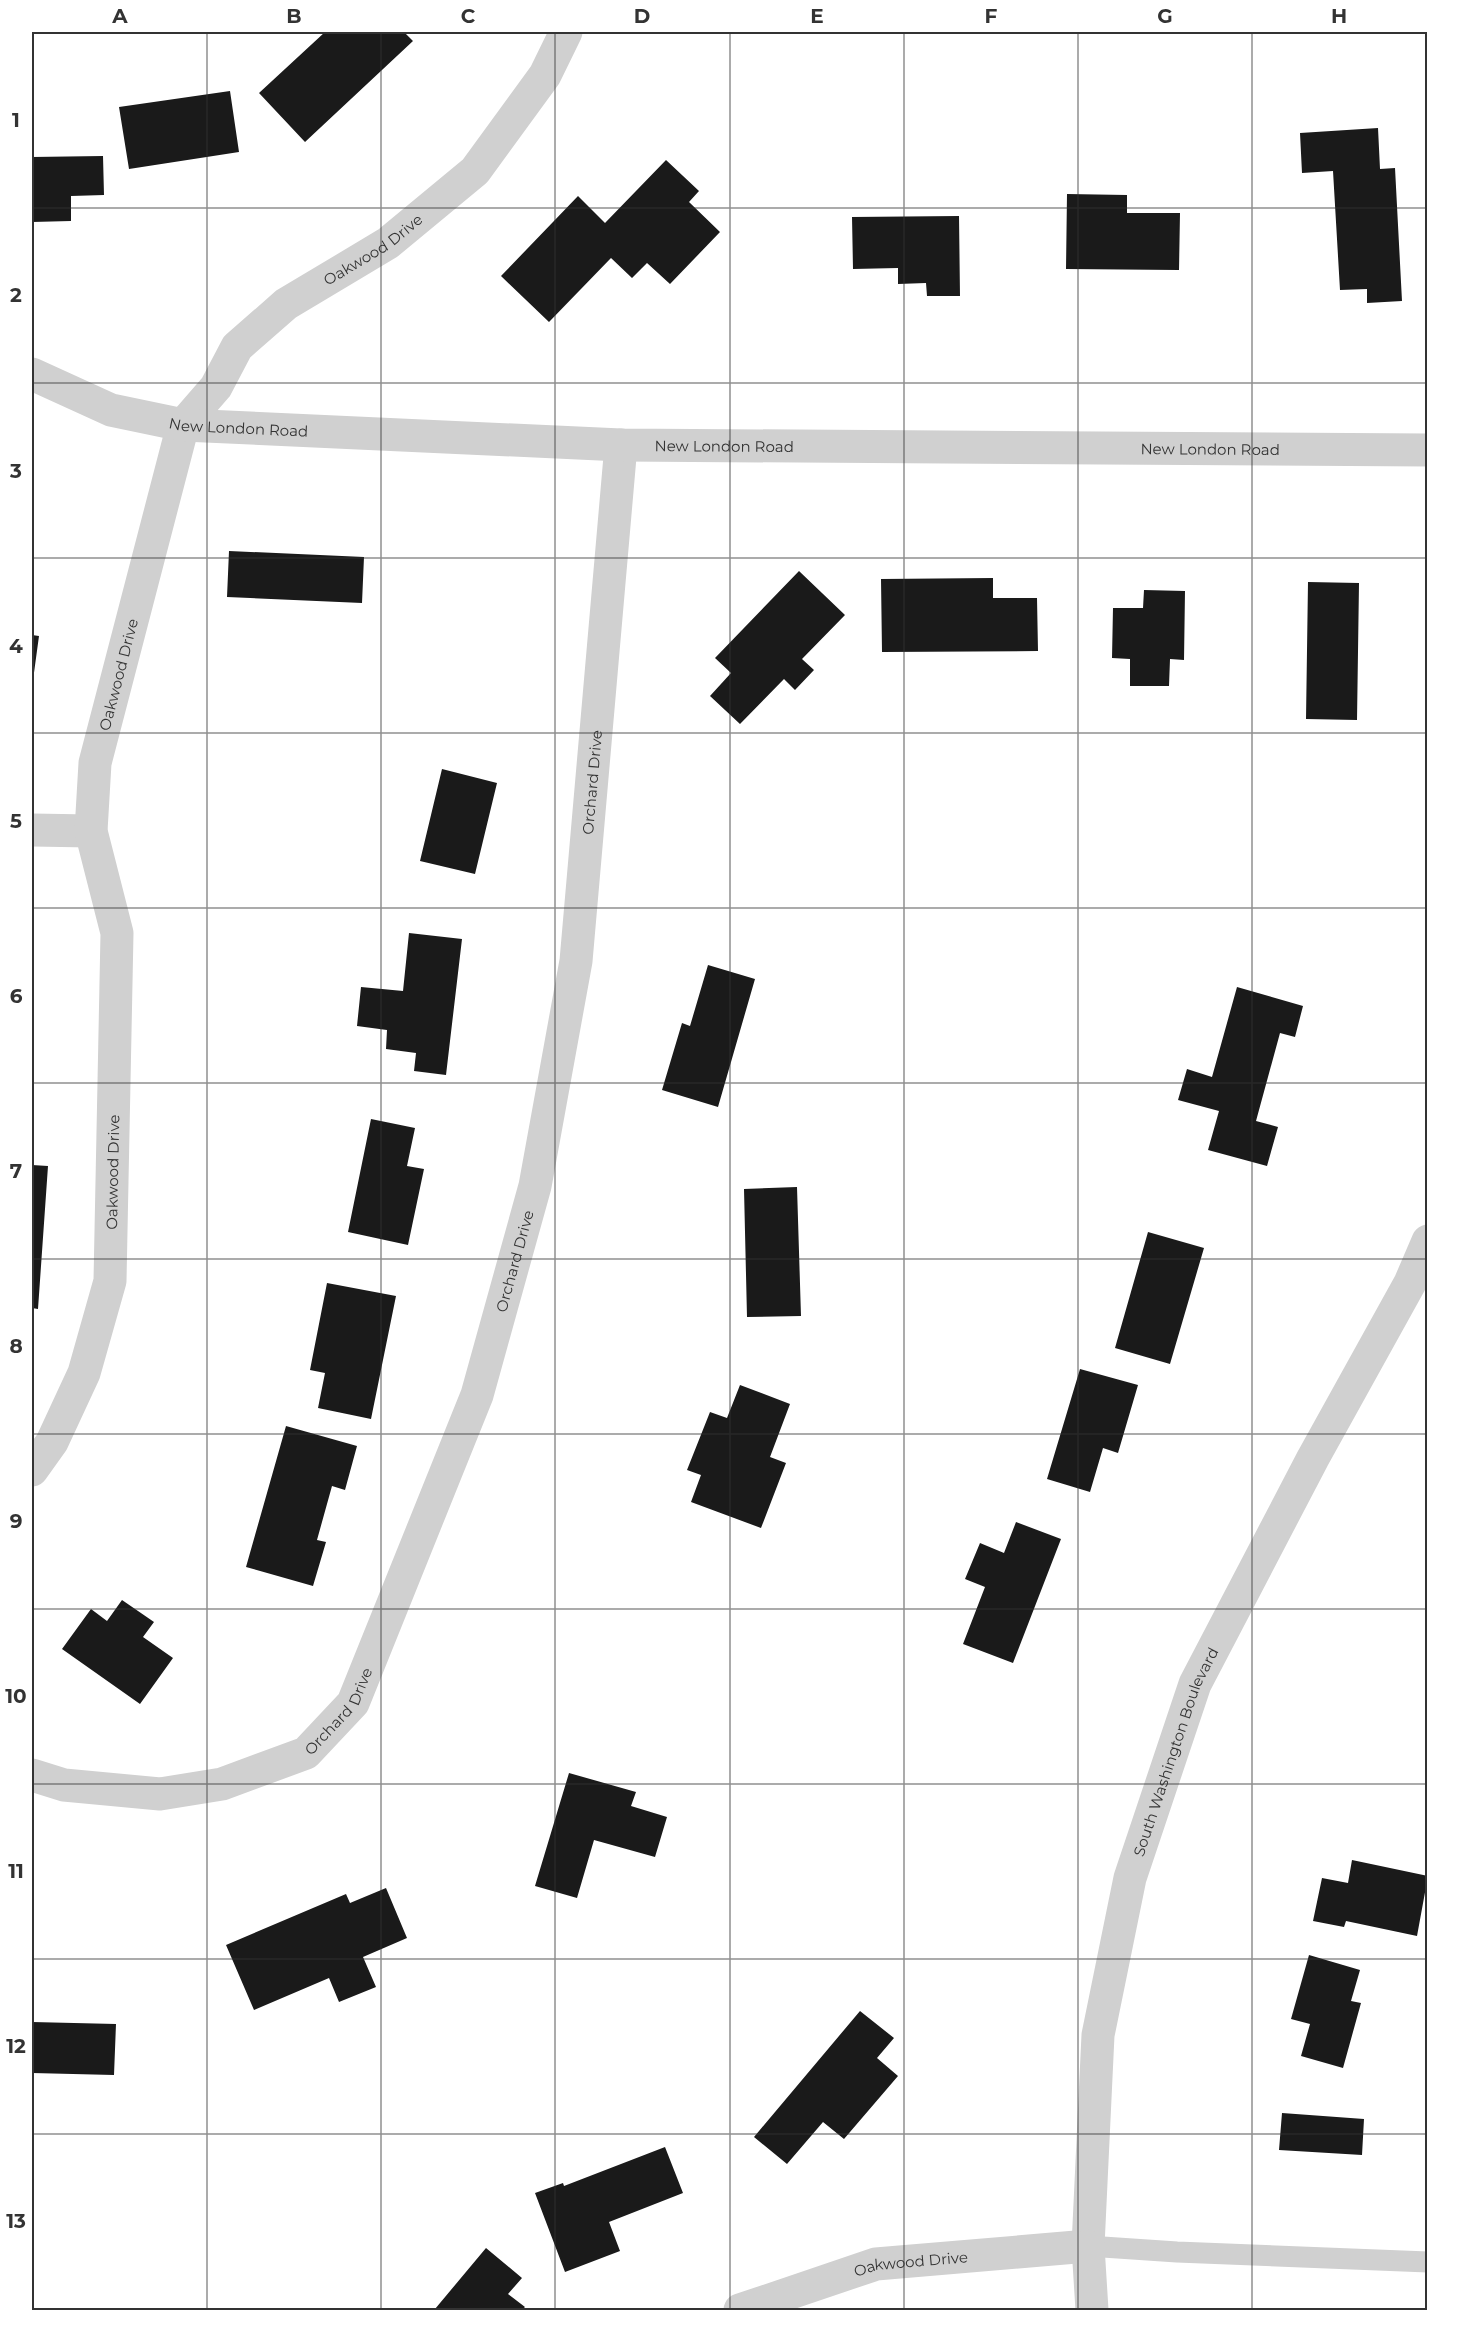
<svg xmlns="http://www.w3.org/2000/svg" width="1459" height="2342" font-family="Montserrat,sans-serif">
	<style>
		.building { fill: #1a1a1a }
		.lines { fill: none; stroke-linecap: round; stroke-linejoin: round }
		.service { stroke: #d0d0d0; stroke-width: 21 }
		.minor { stroke: #d0d0d0; stroke-width: 33 }
		.tertiary { stroke: #d0d0d0; stroke-width: 33 }
		.grid { fill: none; stroke: #333; stroke-width: 1.5; stroke-opacity: 0.55 }
		.labels { text-anchor: middle; dominant-baseline: central; stroke-width: 6; stroke-linejoin: round; paint-order: stroke }
		.street-label { font-size: 15px; fill: #333; stroke: #fff }
		.neatline { fill: none; stroke: #333; stroke-width: 2 }
		.grid-label { font-size: 20px; text-anchor: middle; font-weight: bold; fill: #333 }
	</style>
	<rect width="100%" height="100%" fill="#fff"/>
	<path class="building" d="M 325,32 L 404,32 L 413,41 L 305,142 L 259,93 Z
		M 230,91 L 239,152 L 129,169 L 119,107 Z
		M 1378,128 L 1380,169 L 1395,168 L 1402,301 L 1367,303 L 1367,289 L 1340,290 L 1333,171 L 1302,173 L 1300,133 Z
		M 103,156 L 104,195 L 71,196 L 71,221 L 32,222 L 32,157 Z
		M 666,160 L 699,191 L 689,202 L 720,232 L 670,284 L 647,263 L 632,278 L 611,258 L 549,322 L 501,276 L 578,196 L 605,223 Z
		M 1067,194 L 1127,195 L 1127,213 L 1180,213 L 1179,270 L 1066,269 Z
		M 959,216 L 960,296 L 927,296 L 926,283 L 898,284 L 898,268 L 853,269 L 852,217 Z
		M 229,551 L 364,557 L 362,603 L 227,597 Z
		M 799,571 L 845,615 L 802,659 L 814,670 L 795,690 L 784,679 L 740,724 L 710,696 L 731,673 L 715,658 Z
		M 993,578 L 993,598 L 1037,598 L 1038,651 L 882,652 L 881,579 Z
		M 1308,582 L 1359,583 L 1357,720 L 1306,719 Z
		M 1144,590 L 1185,591 L 1184,660 L 1170,659 L 1169,686 L 1130,686 L 1130,659 L 1112,658 L 1113,608 L 1143,608 Z
		M 32,635 L 39,636 L 33,680 L 32,680 Z
		M 442,769 L 497,783 L 475,874 L 420,861 Z
		M 409,933 L 462,939 L 446,1075 L 414,1071 L 416,1053 L 386,1049 L 387,1030 L 357,1026 L 361,987 L 403,991 Z
		M 708,965 L 755,979 L 718,1107 L 662,1090 L 682,1023 L 690,1026 Z
		M 1237,987 L 1303,1006 L 1295,1037 L 1280,1033 L 1256,1121 L 1278,1127 L 1267,1166 L 1208,1150 L 1219,1111 L 1178,1100 L 1187,1069 L 1212,1077 Z
		M 371,1119 L 415,1128 L 407,1166 L 424,1169 L 408,1245 L 348,1232 Z
		M 32,1165 L 48,1166 L 38,1309 L 32,1308 Z
		M 797,1187 L 801,1316 L 747,1317 L 744,1189 Z
		M 1148,1232 L 1204,1248 L 1170,1364 L 1115,1348 Z
		M 327,1283 L 396,1296 L 371,1419 L 318,1408 L 325,1373 L 310,1370 Z
		M 1080,1369 L 1138,1385 L 1118,1453 L 1103,1448 L 1090,1492 L 1047,1479 Z
		M 740,1385 L 790,1404 L 770,1457 L 786,1463 L 761,1528 L 691,1502 L 701,1475 L 687,1470 L 710,1412 L 727,1418 Z
		M 286,1426 L 357,1446 L 345,1490 L 332,1486 L 317,1540 L 326,1542 L 313,1586 L 246,1567 Z
		M 1016,1522 L 1061,1539 L 1013,1663 L 963,1644 L 985,1587 L 965,1579 L 980,1543 L 1004,1553 Z
		M 122,1600 L 154,1622 L 143,1637 L 173,1658 L 140,1704 L 62,1649 L 91,1609 L 107,1621 Z
		M 569,1773 L 636,1792 L 631,1806 L 667,1817 L 655,1857 L 594,1840 L 577,1898 L 535,1886 Z
		M 1352,1860 L 1428,1876 L 1417,1936 L 1346,1921 L 1344,1927 L 1313,1921 L 1322,1878 L 1348,1883 Z
		M 386,1888 L 407,1938 L 363,1957 L 376,1987 L 339,2002 L 329,1978 L 254,2010 L 226,1945 L 346,1894 L 350,1903 Z
		M 1309,1955 L 1360,1970 L 1351,2001 L 1361,2003 L 1343,2068 L 1301,2056 L 1310,2024 L 1291,2019 Z
		M 860,2011 L 894,2038 L 877,2058 L 898,2076 L 844,2139 L 823,2122 L 787,2164 L 754,2137 Z
		M 32,2022 L 116,2024 L 114,2075 L 32,2073 Z
		M 1282,2113 L 1364,2119 L 1362,2155 L 1279,2150 Z
		M 665,2147 L 683,2193 L 609,2222 L 620,2251 L 565,2272 L 535,2193 L 563,2183 L 564,2186 Z
		M 486,2248 L 522,2278 L 508,2294 L 525,2307 L 522,2310 L 435,2309 Z"/>
	<g class="lines">
		<path class="service" d="M 1088,2246 L 1177,2252 L 1428,2262"/>
		<g class="minor">
			<path d="M 32,830 L 91,831"/>
			<path id="s1" d="M 32,1470 L 52,1442 L 84,1373 L 110,1281 L 117,933 L 91,831 L 95,763 L 183,425 L 216,387 L 237,347 L 286,304 L 388,243 L 475,171 L 545,75 L 566,32"/>
			<path id="s2" d="M 32,1775 L 64,1785 L 160,1794 L 222,1784 L 306,1753 L 353,1703 L 477,1395 L 535,1186 L 576,961 L 621,445"/>
			<path id="s3" d="M 740,2310 L 876,2264 L 1088,2246 L 1098,2035 L 1130,1878 L 1195,1684 L 1313,1458 L 1410,1283 L 1428,1241"/>
		</g>
		<g class="tertiary">
			<path id="s4" d="M 32,374 L 111,410 L 183,425 L 621,445 L 1428,450"/>
			<path d="M 1088,2246 L 1092,2310"/>
		</g>
	</g>
	<path class="grid" d="M 207,32 L 207,2310M 381,32 L 381,2310M 555,32 L 555,2310M 730,32 L 730,2310M 904,32 L 904,2310M 1078,32 L 1078,2310M 1252,32 L 1252,2310M 32,208 L 1428,208M 32,383 L 1428,383M 32,558 L 1428,558M 32,733 L 1428,733M 32,908 L 1428,908M 32,1083 L 1428,1083M 32,1259 L 1428,1259M 32,1434 L 1428,1434M 32,1609 L 1428,1609M 32,1784 L 1428,1784M 32,1959 L 1428,1959M 32,2134 L 1428,2134"/>
	<g class="labels">
		<g class="street-label">
			<text stroke="none"><textPath href="#s1" startOffset="1340">Oakwood Drive</textPath></text>
			<text stroke="none"><textPath href="#s4" startOffset="216">New London Road</textPath></text>
			<text stroke="none"><textPath href="#s4" startOffset="702">New London Road</textPath></text>
			<text stroke="none"><textPath href="#s4" startOffset="1188">New London Road</textPath></text>
			<text stroke="none"><textPath href="#s1" startOffset="819">Oakwood Drive</textPath></text>
			<text stroke="none"><textPath href="#s2" startOffset="1308">Orchard Drive</textPath></text>
			<text stroke="none"><textPath href="#s1" startOffset="315">Oakwood Drive</textPath></text>
			<text stroke="none"><textPath href="#s2" startOffset="822">Orchard Drive</textPath></text>
			<text stroke="none"><textPath href="#s2" startOffset="336">Orchard Drive</textPath></text>
			<text stroke="none"><textPath href="#s3" startOffset="862">South Washington Boulevard</textPath></text>
			<text stroke="none"><textPath href="#s3" startOffset="178">Oakwood Drive</textPath></text>
		</g>
	</g>
	<rect width="1459" height="2342" fill="none" stroke="#ffffff" stroke-width="66"/>
	<rect x="33" y="33" width="1393" height="2276" class="neatline"/>
	<g class="grid-label">
		<text x="120" y="23">A</text>
		<text x="294" y="23">B</text>
		<text x="468" y="23">C</text>
		<text x="642" y="23">D</text>
		<text x="817" y="23">E</text>
		<text x="991" y="23">F</text>
		<text x="1165" y="23">G</text>
		<text x="1339" y="23">H</text>
		<text x="16" y="127">1</text>
		<text x="16" y="302">2</text>
		<text x="16" y="478">3</text>
		<text x="16" y="653">4</text>
		<text x="16" y="828">5</text>
		<text x="16" y="1003">6</text>
		<text x="16" y="1178">7</text>
		<text x="16" y="1353">8</text>
		<text x="16" y="1528">9</text>
		<text x="16" y="1703">10</text>
		<text x="16" y="1878">11</text>
		<text x="16" y="2053">12</text>
		<text x="16" y="2228">13</text>
	</g>
</svg>
